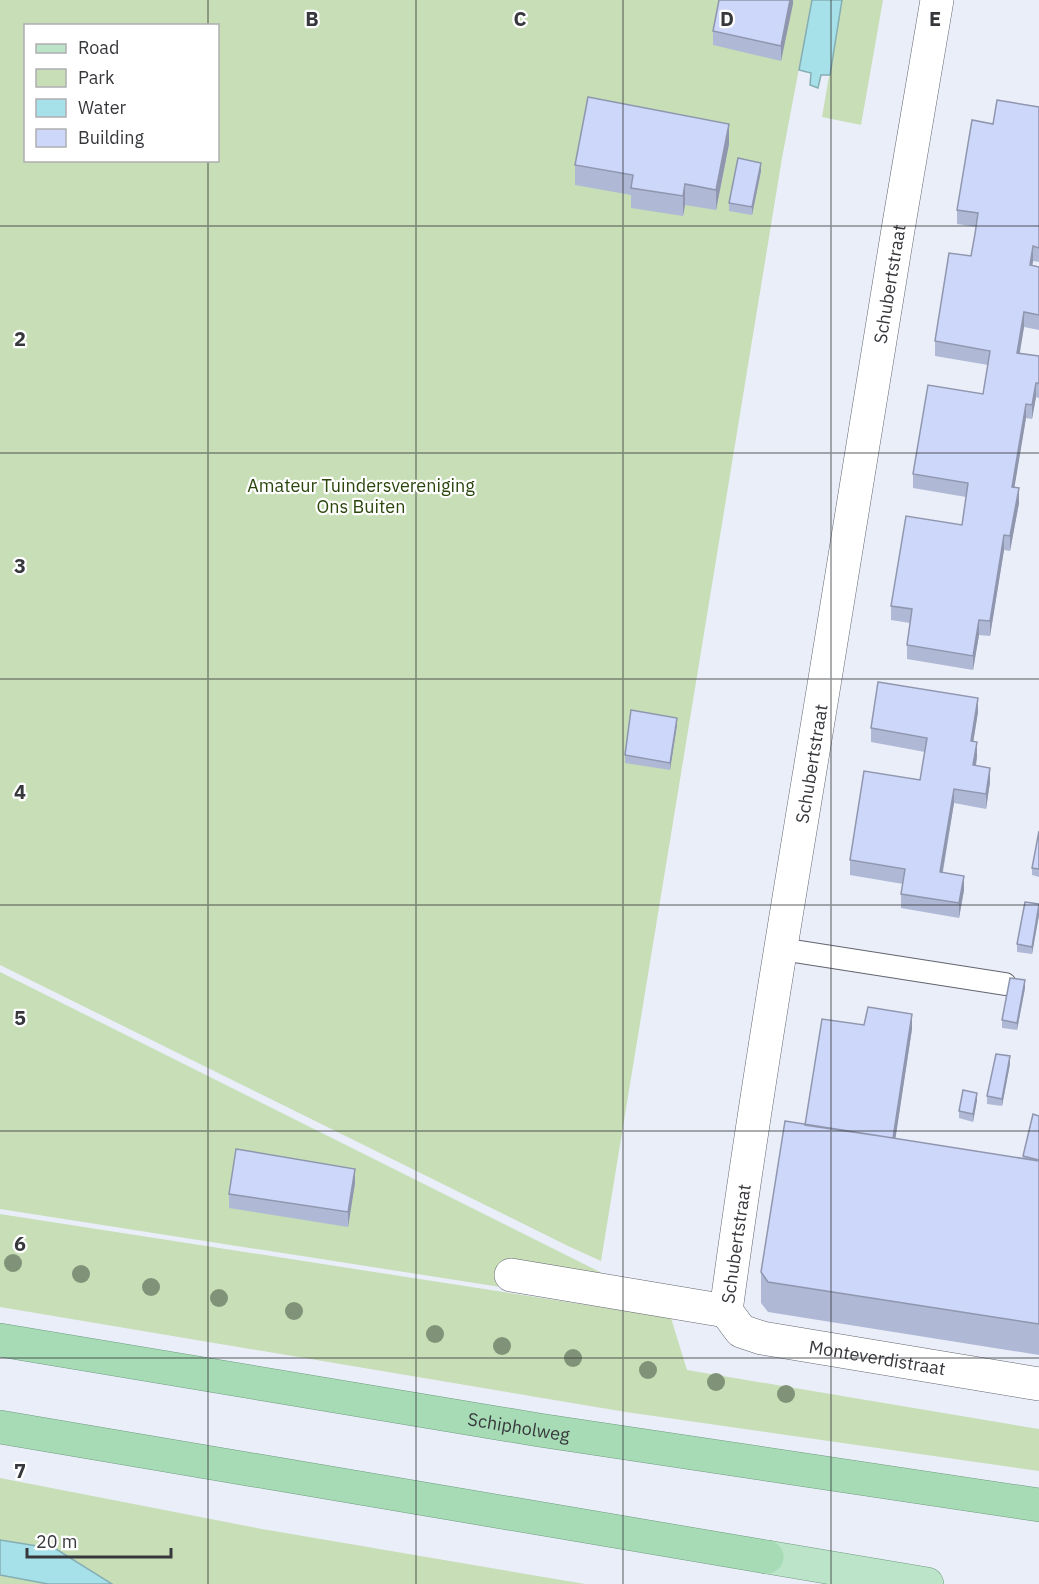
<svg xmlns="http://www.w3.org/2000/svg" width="1039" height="1584" font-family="'IBM Plex Sans',sans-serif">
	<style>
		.green { fill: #c7deb7; fill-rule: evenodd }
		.water { fill: #a6e0e8; stroke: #85aeb4; stroke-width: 1.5 }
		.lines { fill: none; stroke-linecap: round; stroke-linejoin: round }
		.service-casing { stroke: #62656f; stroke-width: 24 }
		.minor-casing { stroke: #62656f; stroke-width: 34 }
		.primary-casing { stroke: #719c80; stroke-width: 34 }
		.trunk-casing { stroke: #719c80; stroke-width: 34 }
		.service { stroke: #fff; stroke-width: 22 }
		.minor { stroke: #fff; stroke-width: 33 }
		.primary { stroke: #bce4c8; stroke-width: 33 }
		.trunk { stroke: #a6dbb6; stroke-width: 33 }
		.tree { fill: #809277 }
		.wall { fill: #afb9d6 }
		.shaded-wall { fill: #8f96ae }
		.building { fill: #ccd7f9; stroke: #8f96ae; stroke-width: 1.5 }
		.grid { fill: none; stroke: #37383c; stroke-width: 1.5; stroke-opacity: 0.55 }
		.labels { text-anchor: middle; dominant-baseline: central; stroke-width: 4.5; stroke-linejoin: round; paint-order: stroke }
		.street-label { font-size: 18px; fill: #37383c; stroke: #fff }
		.park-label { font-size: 18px; fill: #2a460c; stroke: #fff }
		.grid-label { font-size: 20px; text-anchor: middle; font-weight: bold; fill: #37383c; stroke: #fff; stroke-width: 4.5; stroke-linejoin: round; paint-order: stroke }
	</style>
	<rect width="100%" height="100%" fill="#eaeef9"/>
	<path class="green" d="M 0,0 L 812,0 L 782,158 L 601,1261 L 568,1246 L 0,965 ZM 26,26 L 218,26 L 218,160 L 26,160 Z
		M 842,0 L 883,0 L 861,125 L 822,117 Z
		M 0,972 L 602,1273 L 597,1302 L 0,1209 Z
		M 0,1214 L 671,1318 L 687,1370 L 1039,1429 L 1039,1471 L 626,1412 L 0,1307 Z
		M 0,1478 L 262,1529 L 585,1584 L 0,1584 Z"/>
	<path class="water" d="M 812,0 L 842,0 L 830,75 L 821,75 L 818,88 L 810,85 L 811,73 L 799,70 Z
		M 0,1540 L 56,1549 L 112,1584 L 48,1584 L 0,1575 Z"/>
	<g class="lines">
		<g class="service-casing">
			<path id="service" d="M 781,949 L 1005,984"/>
		</g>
		<g class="minor-casing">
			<g id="minor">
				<path id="s1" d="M 511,1275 L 726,1311 C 754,1104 789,898 823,691 C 860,461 897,230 937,0"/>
				<path id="s2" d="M 726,1311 L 741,1331 L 762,1338 L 1039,1384"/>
			</g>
		</g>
		<g class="primary-casing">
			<path id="primary" d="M 767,1557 L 927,1584"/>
		</g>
		<g class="trunk-casing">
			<g id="trunk">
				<path id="s3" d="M 0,1340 L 539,1430 L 1039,1505"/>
				<path d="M 0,1427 L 767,1557"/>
			</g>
		</g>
		<use href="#service" class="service"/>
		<use href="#minor" class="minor"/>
		<use href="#primary" class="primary"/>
		<use href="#trunk" class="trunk"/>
	</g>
	<g class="tree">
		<circle cx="13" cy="1263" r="9"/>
		<circle cx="81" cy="1274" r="9"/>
		<circle cx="151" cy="1287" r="9"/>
		<circle cx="219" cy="1298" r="9"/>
		<circle cx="294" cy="1311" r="9"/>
		<circle cx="435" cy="1334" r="9"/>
		<circle cx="502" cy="1346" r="9"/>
		<circle cx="573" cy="1358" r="9"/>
		<circle cx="648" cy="1370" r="9"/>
		<circle cx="716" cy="1382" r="9"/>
		<circle cx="786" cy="1394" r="9"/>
	</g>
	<path class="wall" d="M 793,0 L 781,61 L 713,45 L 713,31 Z
		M 1039,107 L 1039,262 L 1033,261 L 1032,266 L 1039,267 L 1039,330 L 1024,327 L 1020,353 L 1039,356 L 1039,398 L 1036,397 L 1032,419 L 1026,418 L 1014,488 L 1019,503 L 1010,551 L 1004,550 L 990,636 L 979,635 L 973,670 L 907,659 L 907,645 L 910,623 L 891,620 L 891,606 L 962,525 L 966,497 L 913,488 L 913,474 L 983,394 L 988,365 L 935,356 L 935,341 L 971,256 L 976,227 L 957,224 L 957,210 L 993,124 Z
		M 729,144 L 716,210 L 685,205 L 683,216 L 631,208 L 631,195 L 575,185 L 575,165 Z
		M 761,171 L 752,215 L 729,211 L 729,203 Z
		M 978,712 L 973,742 L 977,757 L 976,766 L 990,782 L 986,809 L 954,803 L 943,872 L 964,890 L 959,918 L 901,908 L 901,894 L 903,884 L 850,875 L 850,860 L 920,780 L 925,752 L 871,742 L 871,728 Z
		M 677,725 L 670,770 L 625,763 L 625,755 Z
		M 1039,831 L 1039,877 L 1032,875 L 1032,868 Z
		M 1039,904 L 1039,915 L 1032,954 L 1017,952 L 1017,944 Z
		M 1025,988 L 1017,1030 L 1002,1028 L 1002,1020 Z
		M 912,1029 L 895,1139 L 1023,1159 L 1023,1156 L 1039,1116 L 1039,1355 L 768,1312 L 761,1303 L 761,1272 L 805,1125 Z
		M 1010,1064 L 1002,1106 L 987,1104 L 987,1096 Z
		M 977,1100 L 973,1122 L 959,1118 L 959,1111 Z
		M 355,1183 L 348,1227 L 229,1208 L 229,1194 Z"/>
	<path class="shaded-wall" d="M 790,0 L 793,0 L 793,4 L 781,61 L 781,46 Z
		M 729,124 L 729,144 L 716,210 L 716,190 Z
		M 761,163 L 761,171 L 752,215 L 752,207 Z
		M 685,184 L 685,205 L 683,216 L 683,196 Z
		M 1033,246 L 1033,261 L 1030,280 L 1030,265 Z
		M 1024,312 L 1024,327 L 1017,367 L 1017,353 Z
		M 1036,383 L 1036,397 L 1032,419 L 1032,405 Z
		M 1026,404 L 1026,418 L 1012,502 L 1012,487 Z
		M 1019,488 L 1019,503 L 1010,551 L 1010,536 Z
		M 1004,535 L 1004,550 L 990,636 L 990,621 Z
		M 979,620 L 979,635 L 973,670 L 973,656 Z
		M 978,698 L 978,712 L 971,756 L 971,741 Z
		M 677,718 L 677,725 L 670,770 L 670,763 Z
		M 977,742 L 977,757 L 973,780 L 973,765 Z
		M 990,768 L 990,782 L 986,809 L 986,794 Z
		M 954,789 L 954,803 L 940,886 L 940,872 Z
		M 964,876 L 964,890 L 959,918 L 959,903 Z
		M 1039,907 L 1039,915 L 1032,954 L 1032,947 Z
		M 1025,980 L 1025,988 L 1017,1030 L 1017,1023 Z
		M 912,1014 L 912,1029 L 891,1168 L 891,1153 Z
		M 1010,1056 L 1010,1064 L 1002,1106 L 1002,1099 Z
		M 977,1093 L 977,1100 L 973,1122 L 973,1114 Z
		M 355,1169 L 355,1183 L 348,1227 L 348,1212 Z"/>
	<path class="building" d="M 719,0 L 790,0 L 781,46 L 713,31 Z
		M 588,97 L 729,124 L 716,190 L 685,184 L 683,196 L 631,188 L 633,175 L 575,165 Z
		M 997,100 L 1039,107 L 1039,248 L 1033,246 L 1030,265 L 1039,267 L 1039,315 L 1024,312 L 1017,353 L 1039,356 L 1039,383 L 1036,383 L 1032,405 L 1026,404 L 1012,487 L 1019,488 L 1010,536 L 1004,535 L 990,621 L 979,620 L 973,656 L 907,645 L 912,609 L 891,606 L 906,516 L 962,525 L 968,483 L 913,474 L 928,385 L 983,394 L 990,351 L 935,341 L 949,253 L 971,256 L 975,234 L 978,213 L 957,210 L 972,120 L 993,124 Z
		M 738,158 L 761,163 L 752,207 L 729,203 Z
		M 878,682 L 978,698 L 971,741 L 977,742 L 973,765 L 990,768 L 986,794 L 954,789 L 940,872 L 964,876 L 959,903 L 901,894 L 905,869 L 850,860 L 864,771 L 920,780 L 927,738 L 871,728 Z
		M 631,710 L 677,718 L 670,763 L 625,755 Z
		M 1039,831 L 1039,869 L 1032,868 Z
		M 1025,902 L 1039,904 L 1032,947 L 1017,944 Z
		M 1010,978 L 1025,980 L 1017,1023 L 1002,1020 Z
		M 868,1007 L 912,1014 L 893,1138 L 805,1125 L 822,1019 L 864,1025 Z
		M 996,1054 L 1010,1056 L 1002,1099 L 987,1096 Z
		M 963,1090 L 977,1093 L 973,1114 L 959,1111 Z
		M 1033,1114 L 1039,1116 L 1039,1160 L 1023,1156 Z
		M 785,1121 L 1039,1161 L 1039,1324 L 768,1282 L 761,1272 Z
		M 236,1149 L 355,1169 L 348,1212 L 229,1194 Z"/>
	<path class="grid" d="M 208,0 L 208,26M 416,0 L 416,1584M 623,0 L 623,1584M 831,0 L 831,1584M 208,160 L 208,1584M 0,226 L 1039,226M 0,453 L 1039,453M 0,679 L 1039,679M 0,905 L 1039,905M 0,1131 L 1039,1131M 0,1358 L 1039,1358"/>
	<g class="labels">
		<g class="street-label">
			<text stroke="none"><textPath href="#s1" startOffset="1258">Schubertstraat</textPath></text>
			<text stroke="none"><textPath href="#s1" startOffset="772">Schubertstraat</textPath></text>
			<text stroke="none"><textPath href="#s1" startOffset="286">Schubertstraat</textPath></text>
			<text stroke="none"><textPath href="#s2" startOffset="164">Monteverdistraat</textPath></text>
			<text stroke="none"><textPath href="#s3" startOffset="526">Schipholweg</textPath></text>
		</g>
		<g class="park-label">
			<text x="361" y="485">Amateur Tuindersvereniging<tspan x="361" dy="21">Ons Buiten</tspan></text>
		</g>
	</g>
	<g class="grid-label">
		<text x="312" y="26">B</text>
		<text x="520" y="26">C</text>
		<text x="727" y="26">D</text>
		<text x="935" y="26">E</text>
		<text x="20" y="346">2</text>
		<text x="20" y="573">3</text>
		<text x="20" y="799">4</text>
		<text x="20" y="1025">5</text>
		<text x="20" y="1251">6</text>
		<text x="20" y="1478">7</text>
	</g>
	<rect x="24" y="24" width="195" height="138" fill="#ffffff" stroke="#afafb1" stroke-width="1.5"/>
	<rect x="36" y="44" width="30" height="9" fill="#bce4c8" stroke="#afafb1" stroke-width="1.5"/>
	<text x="78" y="54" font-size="18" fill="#37383c">Road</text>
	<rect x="36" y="69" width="30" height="18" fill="#c7deb7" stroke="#afafb1" stroke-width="1.5"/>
	<text x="78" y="84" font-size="18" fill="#37383c">Park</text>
	<rect x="36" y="99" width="30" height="18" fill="#a6e0e8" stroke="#afafb1" stroke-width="1.5"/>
	<text x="78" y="114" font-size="18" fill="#37383c">Water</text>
	<rect x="36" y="129" width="30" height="18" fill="#ccd7f9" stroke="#afafb1" stroke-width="1.5"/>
	<text x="78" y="144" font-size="18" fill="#37383c">Building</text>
	<path d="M27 1548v9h144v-9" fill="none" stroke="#37383c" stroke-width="3"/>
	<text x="36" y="1548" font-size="18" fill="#37383c" stroke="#ffffff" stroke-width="4.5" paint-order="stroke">20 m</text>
</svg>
